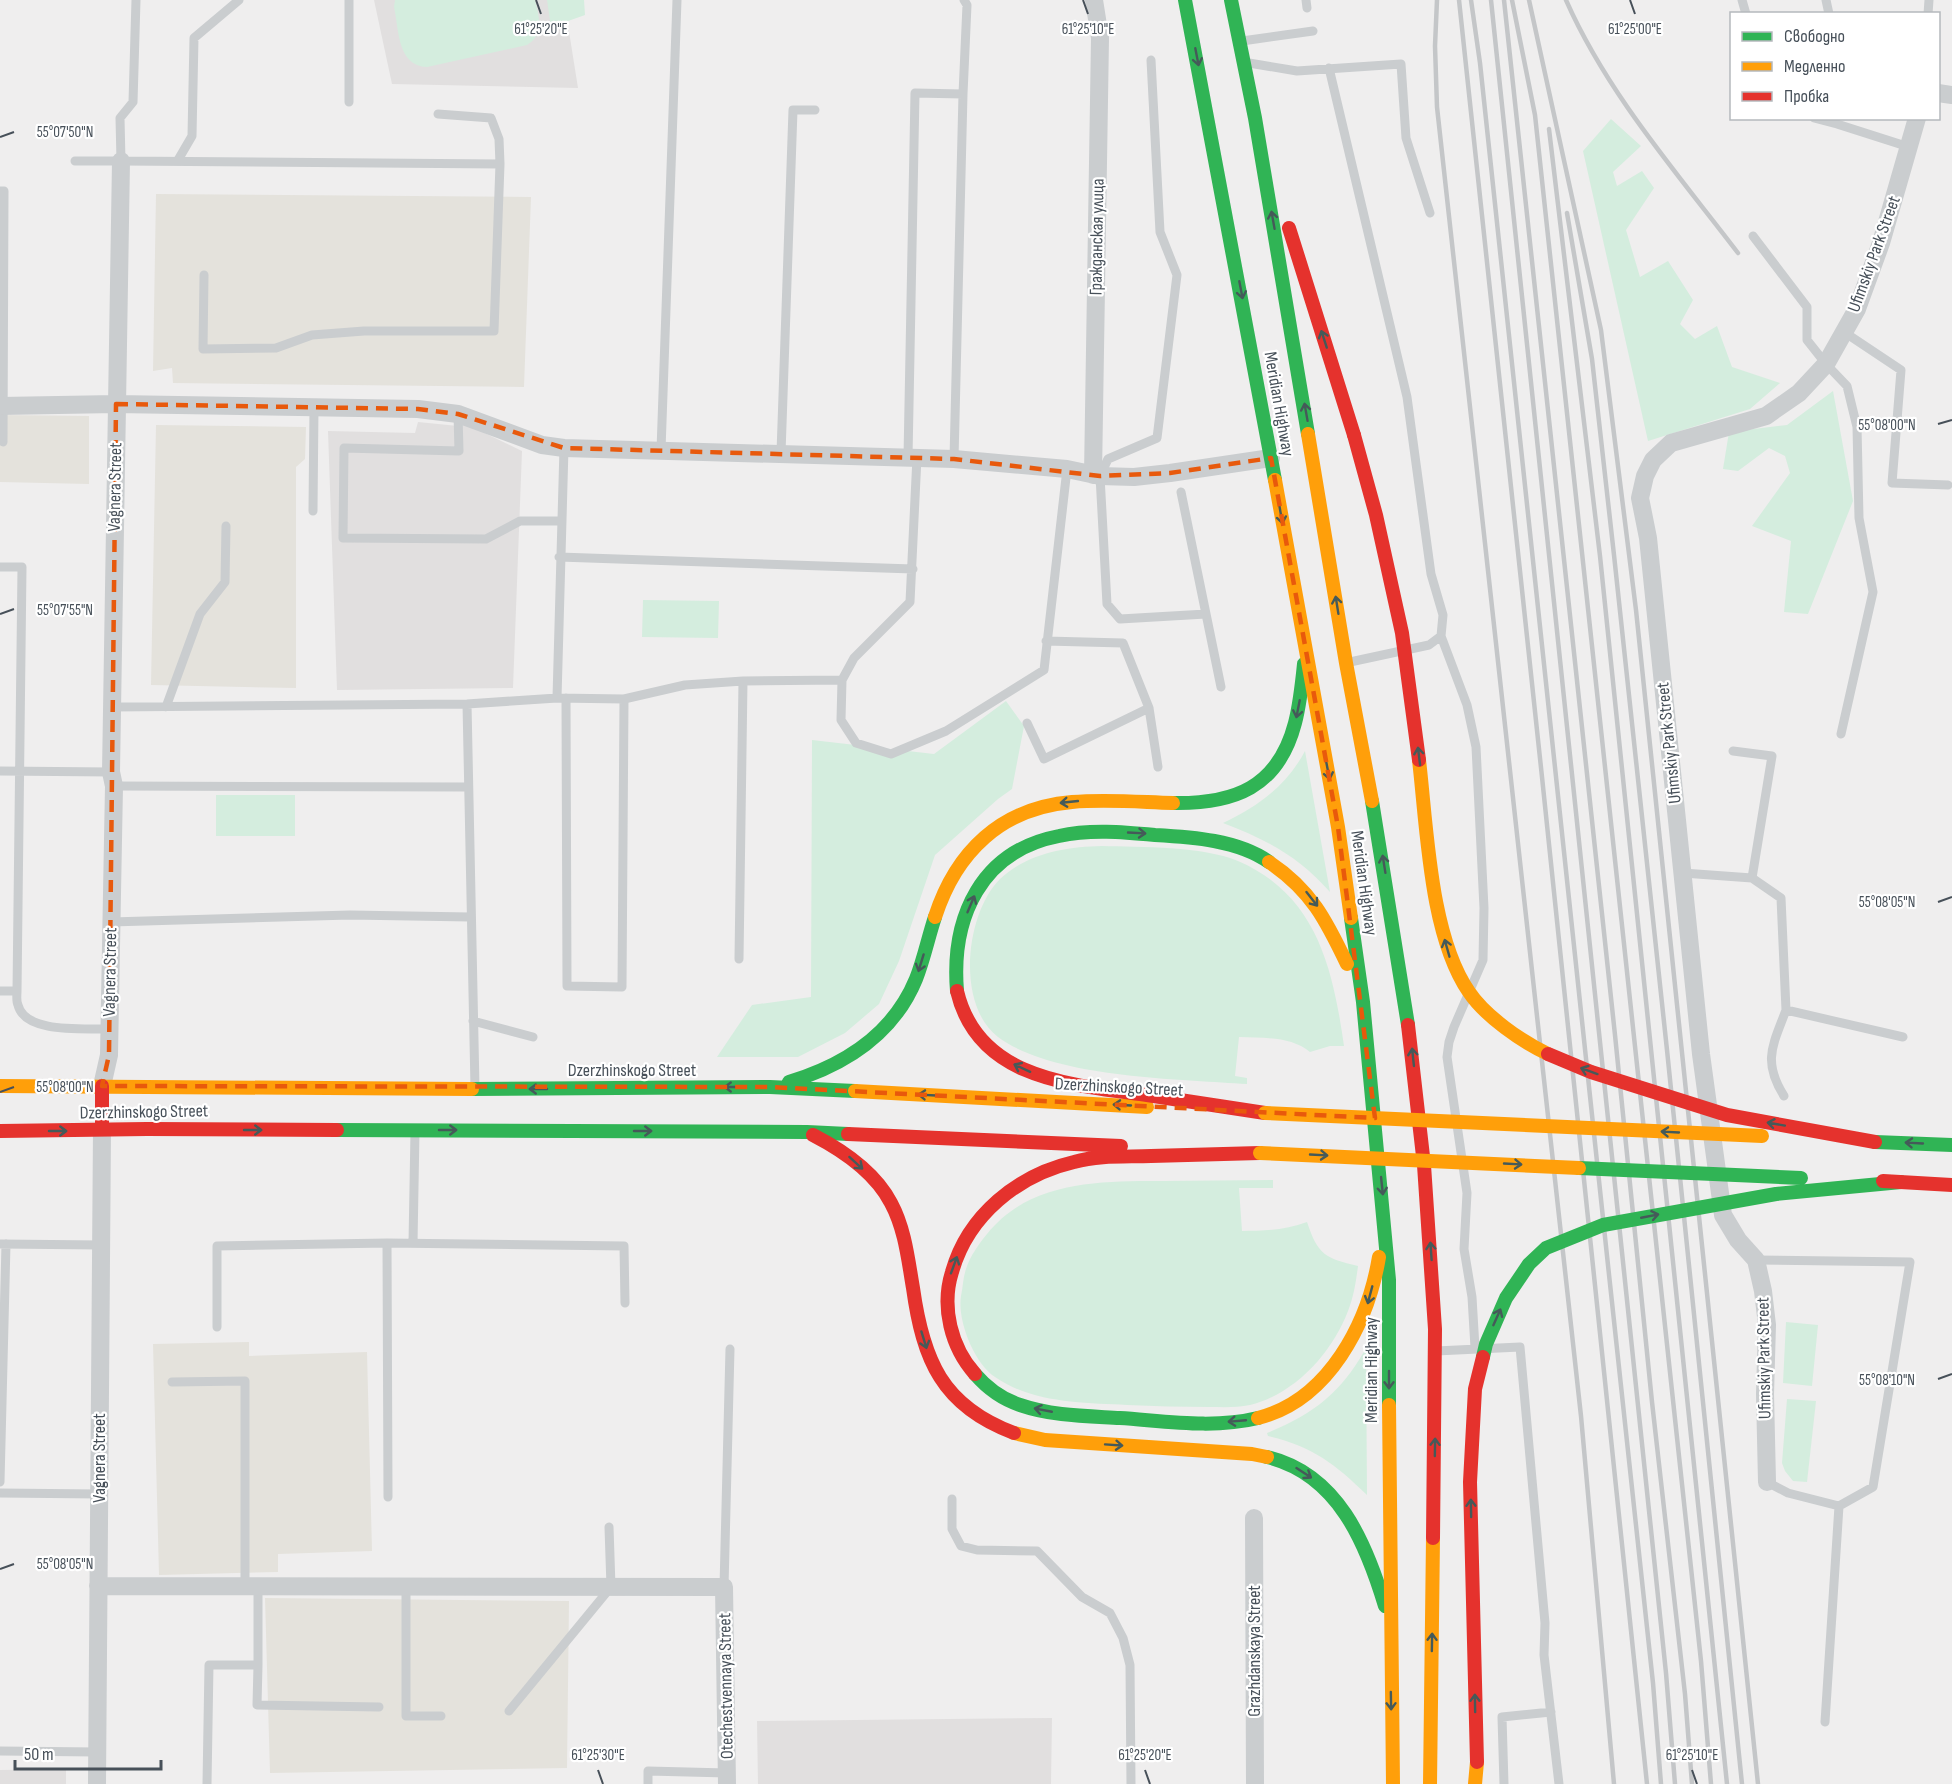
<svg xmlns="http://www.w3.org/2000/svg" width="1952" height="1784" font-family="'Sofia Sans Condensed',sans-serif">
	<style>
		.commercial { fill: #e4e2dc }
		.education { fill: #e1dfdf }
		.green { fill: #d4edde }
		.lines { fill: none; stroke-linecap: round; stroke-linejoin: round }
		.lane { stroke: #cacdcf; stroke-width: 9 }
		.street { stroke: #cacdcf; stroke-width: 18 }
		.fast { stroke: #30b455; stroke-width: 14 }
		.slow { stroke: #ff9f0a; stroke-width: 14 }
		.jam { stroke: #e5322d; stroke-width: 14 }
		.rail { stroke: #c4c6c8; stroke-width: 4.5 }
		.fast-bridge { stroke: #30b455; stroke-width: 14 }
		.slow-bridge { stroke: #ff9f0a; stroke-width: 14 }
		.jam-bridge { stroke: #e5322d; stroke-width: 14 }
		.oneway { stroke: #455a59 }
		.marked { fill: none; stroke: #e8590c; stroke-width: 4.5; stroke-dasharray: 12 8; stroke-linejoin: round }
		.ticks { fill: none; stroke: #475059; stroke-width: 2 }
		.labels { text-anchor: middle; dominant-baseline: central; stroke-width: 4.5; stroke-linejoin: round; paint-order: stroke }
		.street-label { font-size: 18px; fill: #475059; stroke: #fff }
		.ticks-label { font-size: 15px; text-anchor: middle; fill: #475059; stroke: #fff; stroke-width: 4.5; stroke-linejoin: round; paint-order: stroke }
	</style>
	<rect width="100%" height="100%" fill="#efeeee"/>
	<path class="commercial" d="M 156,194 L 531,197 L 524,387 L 173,383 L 172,368 L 153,371 Z
		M 0,415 L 89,416 L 89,484 L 0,482 Z
		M 156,425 L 306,427 L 305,459 L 296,467 L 296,688 L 151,685 Z
		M 249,1342 L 249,1356 L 367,1352 L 372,1551 L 278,1554 L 278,1572 L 159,1575 L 153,1344 Z
		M 265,1598 L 569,1601 L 567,1768 L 270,1773 Z"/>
	<path class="education" d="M 374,0 L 564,0 L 578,88 L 392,84 Z
		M 418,422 L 458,426 L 466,424 L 522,451 L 513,688 L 337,690 L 328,431 L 415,433 Z
		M 1052,1718 L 1051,1784 L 758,1784 L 757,1721 Z
		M 66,1769 L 66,1784 L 0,1784 L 0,1770 Z"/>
	<path class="green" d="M 395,0 L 535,0 C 539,17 545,34 527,45 L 427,67 C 397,66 399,29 394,7 Z
		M 547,0 L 584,0 L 585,15 L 551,27 Z
		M 1611,119 L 1641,146 L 1613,172 L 1617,186 L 1642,171 L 1654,188 L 1626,230 L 1640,277 L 1668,261 L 1693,300 L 1680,324 L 1695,339 L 1717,326 L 1732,367 L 1780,383 L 1750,409 L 1648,441 L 1583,151 Z
		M 1833,391 L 1853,501 L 1808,614 L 1784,612 L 1791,541 L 1752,526 L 1790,473 L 1785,456 L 1769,448 L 1738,471 L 1723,469 L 1729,432 L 1787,425 Z
		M 643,600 L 719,601 L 718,638 L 642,637 Z
		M 1006,701 L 1024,726 L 1012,789 L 998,799 L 935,855 L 899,961 L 879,1004 L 845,1033 L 798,1057 L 717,1057 L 752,1005 L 811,997 L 812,740 L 934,754 Z
		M 1305,751 L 1330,892 C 1298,856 1267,840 1223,823 C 1258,807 1287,785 1305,751 Z
		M 216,795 L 295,795 L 295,836 L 216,836 Z
		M 1102,846 C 1141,847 1202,846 1238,861 C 1317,895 1333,969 1344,1046 L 1330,1046 L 1310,1052 C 1291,1036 1263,1038 1239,1037 L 1235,1076 L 1247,1078 L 1247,1084 C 1179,1079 1053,1078 998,1037 C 956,1005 965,914 1000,879 C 1028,853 1065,847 1102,846 Z
		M 1273,1180 L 1273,1188 L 1239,1188 L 1242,1231 C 1265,1231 1286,1230 1307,1222 C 1318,1255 1325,1258 1358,1266 C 1356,1281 1354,1296 1348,1311 C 1332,1353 1295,1394 1250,1405 C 1236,1408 1222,1407 1209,1407 C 1181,1407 1154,1406 1127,1405 C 1083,1403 1032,1403 995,1377 C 974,1363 957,1320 961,1296 C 963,1287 963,1277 966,1269 C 970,1256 979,1244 987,1234 C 1030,1180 1102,1181 1164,1181 C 1200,1181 1237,1180 1273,1180 Z
		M 1786,1322 L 1818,1325 L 1812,1386 L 1783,1383 Z
		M 1365,1350 L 1366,1351 L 1367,1495 C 1334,1463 1313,1447 1268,1436 L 1267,1433 C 1313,1414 1340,1394 1365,1350 Z
		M 1787,1399 L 1816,1401 L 1807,1482 L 1793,1481 L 1785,1471 L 1782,1463 Z"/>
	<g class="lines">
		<path class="lane" d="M 136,0 L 133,102 L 120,118 L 121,161 L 500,164 L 494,331 L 364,331 L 312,335 L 276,348 L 203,349 L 204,275
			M 1306,0 L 1307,8
			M 1742,0 L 1746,14
			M 1826,0 L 1829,14
			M 1928,14 L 1929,0
			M 1242,41 L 1313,31
			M 1151,60 L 1160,232 L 1177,275 L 1157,438 L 1108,459 L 1100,476 L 1107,604 L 1120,619 L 1206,614
			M 1249,63 L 1297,71 L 1401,64 L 1406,138 L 1430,213
			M 1329,68 L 1407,397 L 1431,574 L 1443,615 L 1441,636 L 1429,645 L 1350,662
			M 349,102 L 349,0
			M 438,114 L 491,118 L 499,139 L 500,164
			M 1814,118 L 1837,124 L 1909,147
			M 178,160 L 192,136 L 194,38 L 239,0
			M 75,161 L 121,161
			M 0,191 L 4,191 L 3,442
			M 1753,236 L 1807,307 L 1807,340 L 1826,364 L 1847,386 L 1857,427 L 1859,518 L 1873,592 L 1841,734
			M 1844,332 L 1901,370 L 1892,483 L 1948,485
			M 458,414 L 459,451 L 344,448 L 343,538 L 486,539 L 520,521 L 561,521
			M 661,450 L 677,0
			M 781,453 L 793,110 L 815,110
			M 908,457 L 915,93 L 963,94
			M 954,459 L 963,94 L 967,5 L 964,0
			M 1181,492 L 1221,687
			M 313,511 L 314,407
			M 559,557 L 913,569
			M 0,567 L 22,567 L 17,991 L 0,991
			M 1441,636 L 1467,705 L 1476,747 L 1484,908 L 1483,960 L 1454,1027 L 1449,1042 L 1447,1057 L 1467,1193 L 1464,1249 L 1472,1297 L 1475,1348
			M 842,680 L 841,720 L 856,743 L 891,754 L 946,731 L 1044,670 L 1067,469
			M 557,698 L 564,448
			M 566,698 L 567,986 L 622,987 L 624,699
			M 467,704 L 475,1088
			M 112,707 L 467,704 L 557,698 L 624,699 L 685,685 L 743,681 L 842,680 L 854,658 L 910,602 L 917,457
			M 166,707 L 200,614 L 225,582 L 226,526
			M 1149,708 L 1158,767
			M 1027,723 L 1044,759 L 1149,708 L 1123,643 L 1046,641
			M 1733,751 L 1772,756 L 1752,878
			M 0,771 L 111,772
			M 114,786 L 468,787
			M 1683,873 L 1752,878 L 1781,898 L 1786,1010 L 1903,1037
			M 111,922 L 350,915 L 470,917
			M 739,959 L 743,681
			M 17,991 C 17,995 16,1001 18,1005 C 25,1034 85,1028 109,1029
			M 473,1021 L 533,1037
			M 1784,1096 C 1762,1061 1773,1045 1786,1010
			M 387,1243 L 388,1497
			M 413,1243 L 415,1131
			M 1,1244 L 101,1245
			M 1756,1260 L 1910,1262 L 1873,1487 L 1839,1506
			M 217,1327 L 217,1246 L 387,1243 L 624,1246 L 625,1303
			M 1436,1351 L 1520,1347 L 1545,1623 L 1544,1655 L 1559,1784
			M 172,1382 L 245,1381 L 245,1587
			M 0,1482 L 6,1244
			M 1767,1482 L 1788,1493 L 1839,1506 L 1825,1722
			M 0,1493 L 99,1494
			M 952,1499 L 952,1529 L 961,1546 L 977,1550 L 1037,1551 L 1082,1597 L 1110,1613 L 1123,1638 L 1130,1665 L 1131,1784
			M 406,1587 L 406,1716 L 441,1716
			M 724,1587 L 730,1349
			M 258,1665 L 257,1705 L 379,1707
			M 509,1711 L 611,1587 L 609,1527
			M 0,1751 L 97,1752
			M 207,1784 L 209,1665 L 258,1665 L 258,1587
			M 648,1784 L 648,1771 L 727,1773
			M 1504,1784 L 1502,1717 L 1551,1712"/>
		<path class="street" d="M 1938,93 L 1952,95
			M 0,406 L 116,404 L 418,409 L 458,414 L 542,445 L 564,448 L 954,459 L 1067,469 L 1100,476 L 1134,477 L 1170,473 L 1271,458
			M 1093,475 L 1100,38 L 1094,0
			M 102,1086 L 109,1055 L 114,786 L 111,772 L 121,161
			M 1767,1482 L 1765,1394 L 1767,1325 L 1763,1291 L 1756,1260 L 1738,1240 L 1723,1215 L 1701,1054 L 1648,538 L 1640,498 L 1645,476 L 1653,460 L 1671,443 L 1766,416 L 1799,393 L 1826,364 L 1857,309 L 1881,243 L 1917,118
			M 1254,1518 L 1255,1784
			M 98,1586 L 724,1587 L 727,1784
			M 97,1784 L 102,1129"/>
		<path class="fast" d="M 1185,0 L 1275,480
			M 1231,0 L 1255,118 L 1308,434
			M 1372,801 L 1408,1025
			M 1173,803 C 1234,804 1278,788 1295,723 C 1300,704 1302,684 1304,664
			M 1351,918 L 1363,1002 L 1389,1280 L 1389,1405
			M 957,991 C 951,917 981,851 1059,836 C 1090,829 1123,832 1155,835 C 1192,837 1238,840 1269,862
			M 789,1082 C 845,1065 893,1035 916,979 C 924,959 928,938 935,917
			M 472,1089 L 770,1087 L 855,1091
			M 337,1130 L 807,1132 L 848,1134
			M 1875,1142 L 1952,1145
			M 975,1374 C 987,1388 1002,1399 1020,1405 C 1052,1416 1086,1416 1120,1418 C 1165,1421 1213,1429 1258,1418
			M 1267,1457 C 1338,1474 1366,1543 1385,1606"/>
		<path class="slow" d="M 1308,434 L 1346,663 L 1372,801
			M 1275,480 L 1338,827 L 1351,918
			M 1269,862 C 1311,890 1326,920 1347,964
			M 935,917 C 956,852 1001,808 1072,802 C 1106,799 1139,802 1173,803
			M 0,1086 L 472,1089
			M 855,1091 L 1147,1107
			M 1389,1405 L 1393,1784
			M 1258,1418 C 1329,1400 1368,1323 1379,1257
			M 1014,1433 L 1045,1440 L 1252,1454 L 1267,1457
			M 1430,1784 L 1433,1538
			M 1475,1784 L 1477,1762"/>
		<path class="jam" d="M 1289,228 L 1354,435
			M 957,991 C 978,1080 1072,1085 1147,1095 C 1186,1101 1226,1107 1265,1113
			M 1408,1025 L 1424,1165 L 1435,1329 L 1433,1538
			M 102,1086 L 102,1129
			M 0,1131 L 147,1129 L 337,1130
			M 848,1134 L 1121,1146
			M 813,1135 C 844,1151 875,1172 891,1203 C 905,1229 908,1259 913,1288 C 923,1360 942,1406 1014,1433
			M 975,1374 C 951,1347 941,1307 952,1272 C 968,1215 1018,1175 1074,1162 C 1100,1155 1125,1157 1151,1156 C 1187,1155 1224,1154 1260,1153"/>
		<path class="rail" d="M 1437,0 L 1435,46 L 1437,107 L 1581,1416 L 1614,1784
			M 1459,0 L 1542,777 L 1647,1784
			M 1471,0 L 1480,63 C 1536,603 1595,1143 1653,1683 L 1661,1784
			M 1491,0 L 1666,1673 L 1675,1784
			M 1504,0 L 1615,1035 L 1652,1402 L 1685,1694 L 1692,1784
			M 1512,0 L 1535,115 L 1701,1661 L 1711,1784
			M 1529,0 L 1601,330 L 1636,610 L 1758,1784
			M 1566,0 C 1607,93 1677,173 1738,253
			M 1549,129 L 1600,556 L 1727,1784
			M 1567,213 L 1592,359 L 1614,555 L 1667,1050 L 1742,1784"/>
		<path class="fast-bridge" d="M 1579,1168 L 1801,1178
			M 1483,1357 L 1486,1344 L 1506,1298 L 1529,1264 L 1546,1248 L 1603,1225 L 1776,1194 L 1901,1182"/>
		<path class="slow-bridge" d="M 1419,760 C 1427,828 1430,936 1469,992 C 1485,1016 1522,1042 1548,1054
			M 1265,1113 L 1762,1136
			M 1260,1153 L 1579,1168"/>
		<path class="jam-bridge" d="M 1354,435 L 1376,515 L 1402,633 L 1419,760
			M 1548,1054 L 1591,1072 L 1727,1115 L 1875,1142
			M 1883,1181 L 1952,1185
			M 1477,1762 L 1470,1482 L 1475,1389 L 1483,1357"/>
	</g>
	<defs><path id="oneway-shaft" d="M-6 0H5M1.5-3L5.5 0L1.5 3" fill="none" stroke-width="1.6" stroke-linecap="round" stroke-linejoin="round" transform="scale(1.5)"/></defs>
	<g class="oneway">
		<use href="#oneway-shaft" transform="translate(1197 57) rotate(79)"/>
		<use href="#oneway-shaft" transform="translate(1273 220) rotate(-100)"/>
		<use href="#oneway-shaft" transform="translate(1241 290) rotate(79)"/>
		<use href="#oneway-shaft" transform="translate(1324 339) rotate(-108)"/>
		<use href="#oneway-shaft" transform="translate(1306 412) rotate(-100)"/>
		<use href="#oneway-shaft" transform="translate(1281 515) rotate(80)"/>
		<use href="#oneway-shaft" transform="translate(1337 605) rotate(-99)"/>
		<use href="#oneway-shaft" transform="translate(1298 709) rotate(101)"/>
		<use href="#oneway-shaft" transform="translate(1419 756) rotate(-97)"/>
		<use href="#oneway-shaft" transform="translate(1328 771) rotate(79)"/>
		<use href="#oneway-shaft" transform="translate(1069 802) rotate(174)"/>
		<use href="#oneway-shaft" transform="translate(1137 833) rotate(3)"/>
		<use href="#oneway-shaft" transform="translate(1384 864) rotate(-99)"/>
		<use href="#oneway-shaft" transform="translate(1312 899) rotate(52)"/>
		<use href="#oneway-shaft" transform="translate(971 904) rotate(-67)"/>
		<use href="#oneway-shaft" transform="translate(1447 948) rotate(-106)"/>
		<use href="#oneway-shaft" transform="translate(921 963) rotate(107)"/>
		<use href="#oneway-shaft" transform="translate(1413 1057) rotate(-96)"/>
		<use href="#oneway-shaft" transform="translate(1022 1068) rotate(-155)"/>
		<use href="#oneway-shaft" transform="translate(1589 1071) rotate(-160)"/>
		<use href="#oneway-shaft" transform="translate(733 1087) rotate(180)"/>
		<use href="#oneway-shaft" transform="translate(538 1089) rotate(180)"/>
		<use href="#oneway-shaft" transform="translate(927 1095) rotate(-177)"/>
		<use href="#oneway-shaft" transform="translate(1122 1105) rotate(-177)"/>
		<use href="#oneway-shaft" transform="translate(1776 1124) rotate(-170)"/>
		<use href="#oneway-shaft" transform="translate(253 1130)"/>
		<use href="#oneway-shaft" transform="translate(448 1130)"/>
		<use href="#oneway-shaft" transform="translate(58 1131)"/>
		<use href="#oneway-shaft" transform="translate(643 1131)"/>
		<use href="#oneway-shaft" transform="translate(1670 1132) rotate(-177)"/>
		<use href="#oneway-shaft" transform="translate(1914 1143) rotate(-177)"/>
		<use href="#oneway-shaft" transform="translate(1319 1155) rotate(3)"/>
		<use href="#oneway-shaft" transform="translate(856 1163) rotate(42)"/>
		<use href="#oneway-shaft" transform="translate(1513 1164) rotate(3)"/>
		<use href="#oneway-shaft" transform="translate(1382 1186) rotate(84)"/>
		<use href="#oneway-shaft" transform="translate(1650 1216) rotate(-11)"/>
		<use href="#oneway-shaft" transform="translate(1431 1251) rotate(-94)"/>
		<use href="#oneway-shaft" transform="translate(954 1265) rotate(-70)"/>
		<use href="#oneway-shaft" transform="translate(1370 1295) rotate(105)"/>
		<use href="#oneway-shaft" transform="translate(1497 1317) rotate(-66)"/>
		<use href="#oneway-shaft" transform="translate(924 1340) rotate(73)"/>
		<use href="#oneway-shaft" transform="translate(1389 1380) rotate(90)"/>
		<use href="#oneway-shaft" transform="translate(1043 1410) rotate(-169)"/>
		<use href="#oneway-shaft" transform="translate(1237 1421) rotate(175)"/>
		<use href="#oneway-shaft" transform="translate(1114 1445) rotate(4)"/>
		<use href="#oneway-shaft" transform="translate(1435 1447) rotate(-89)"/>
		<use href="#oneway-shaft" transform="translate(1304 1473) rotate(33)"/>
		<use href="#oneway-shaft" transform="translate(1471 1508) rotate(-91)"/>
		<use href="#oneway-shaft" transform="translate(1432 1642) rotate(-89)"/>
		<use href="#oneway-shaft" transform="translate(1391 1701) rotate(89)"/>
		<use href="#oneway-shaft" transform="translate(1475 1703) rotate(-91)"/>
	</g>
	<path class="marked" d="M 116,404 L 418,409 L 458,414 L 564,448 L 954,459 L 1100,476 L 1170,473 L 1271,458 L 1338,827 L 1375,1118 L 770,1087 L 102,1086 L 109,1055 Z"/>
	<path class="ticks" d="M 536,0 L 541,14M 1083,0 L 1088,14M 1630,0 L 1635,14M 0,137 L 14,132M 1938,424 L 1952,420M 0,614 L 14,609M 1938,902 L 1952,897M 0,1092 L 14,1087M 1938,1379 L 1952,1374M 0,1569 L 14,1564M 598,1770 L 603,1784M 1145,1770 L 1150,1784M 1692,1770 L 1697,1784"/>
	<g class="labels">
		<g class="street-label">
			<text transform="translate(1097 237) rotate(-89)">Гражданская улица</text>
			<text transform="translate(1874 254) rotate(-70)">Ufimskiy Park Street</text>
			<text transform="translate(1279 404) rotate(80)">Meridian Highway</text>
			<text transform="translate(115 487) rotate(-89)">Vagnera Street</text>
			<text transform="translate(1669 743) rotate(-96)">Ufimskiy Park Street</text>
			<text transform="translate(1364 883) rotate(82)">Meridian Highway</text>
			<text transform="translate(110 972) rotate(-89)">Vagnera Street</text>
			<text x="632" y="1070">Dzerzhinskogo Street</text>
			<text transform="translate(1119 1087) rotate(3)">Dzerzhinskogo Street</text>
			<text transform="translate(144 1112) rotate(-1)">Dzerzhinskogo Street</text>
			<text transform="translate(1764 1358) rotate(-91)">Ufimskiy Park Street</text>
			<text transform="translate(1371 1370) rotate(-90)">Meridian Highway</text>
			<text transform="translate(99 1458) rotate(-90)">Vagnera Street</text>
			<text transform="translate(1254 1651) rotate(-90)">Grazhdanskaya Street</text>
			<text transform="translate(726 1686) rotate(-91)">Otechestvennaya Street</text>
		</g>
	</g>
	<g class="ticks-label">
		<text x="541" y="34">61°25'20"E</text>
		<text x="1088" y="34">61°25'10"E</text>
		<text x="1635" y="34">61°25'00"E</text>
		<text x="65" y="137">55°07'50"N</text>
		<text x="1887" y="430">55°08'00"N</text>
		<text x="65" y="615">55°07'55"N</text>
		<text x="1887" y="907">55°08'05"N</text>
		<text x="65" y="1092">55°08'00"N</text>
		<text x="1887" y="1385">55°08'10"N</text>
		<text x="65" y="1569">55°08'05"N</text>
		<text x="598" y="1760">61°25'30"E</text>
		<text x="1145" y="1760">61°25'20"E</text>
		<text x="1692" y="1760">61°25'10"E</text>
	</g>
	<rect x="1730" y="12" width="210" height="108" fill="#ffffff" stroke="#b5b9bd" stroke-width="1.5"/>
	<rect x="1742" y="32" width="30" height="9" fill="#30b455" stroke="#b5b9bd" stroke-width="1.5"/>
	<text x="1784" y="42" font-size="18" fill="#475059">Свободно</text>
	<rect x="1742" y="62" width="30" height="9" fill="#ff9f0a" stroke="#b5b9bd" stroke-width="1.5"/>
	<text x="1784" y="72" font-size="18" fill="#475059">Медленно</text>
	<rect x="1742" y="92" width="30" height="9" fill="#e5322d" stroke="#b5b9bd" stroke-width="1.5"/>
	<text x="1784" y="102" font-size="18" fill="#475059">Пробка</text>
	<path d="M15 1760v9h146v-9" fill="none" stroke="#475059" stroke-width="3"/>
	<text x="24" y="1760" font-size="18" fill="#475059" stroke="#ffffff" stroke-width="4.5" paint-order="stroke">50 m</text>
</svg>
